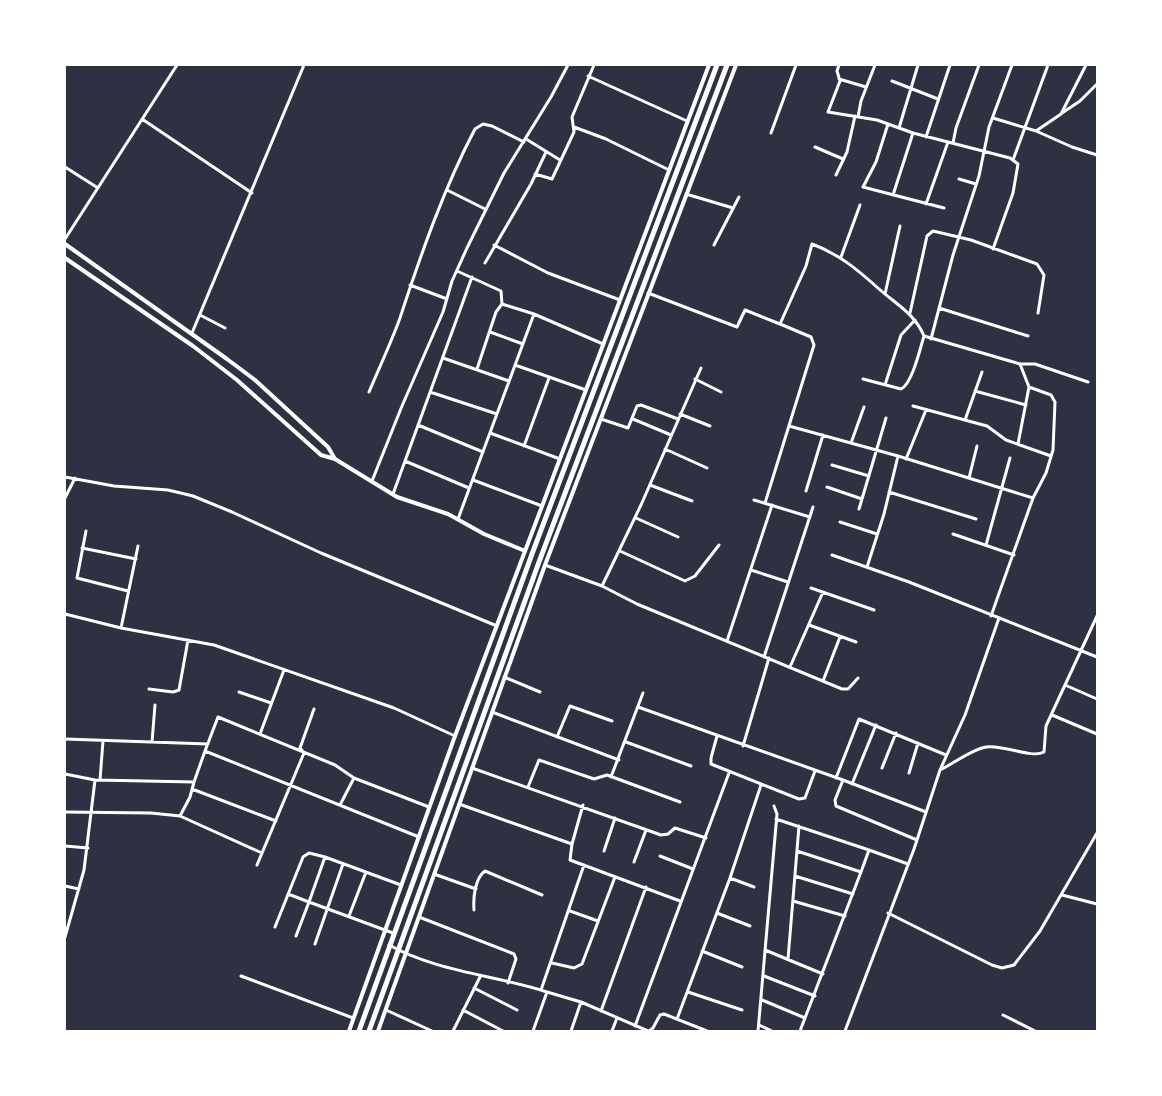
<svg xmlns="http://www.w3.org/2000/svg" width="1162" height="1096" font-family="'Times New Roman',serif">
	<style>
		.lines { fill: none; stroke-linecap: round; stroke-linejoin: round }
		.minor { stroke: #fff; stroke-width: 3 }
		.tertiary { stroke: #fff; stroke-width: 4 }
		.trunk { stroke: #fff; stroke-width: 5 }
	</style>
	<rect width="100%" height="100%" fill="#2d3142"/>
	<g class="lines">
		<path class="minor" d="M 839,65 L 837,71 L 840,81 L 828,112 L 877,120 L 913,133 L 1010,158 L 1018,164 L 1013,193 L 993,249
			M 588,76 L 687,121
			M 839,79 L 866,87
			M 892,81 L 938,99
			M 1062,113 L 1080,101 L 1097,84
			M 858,117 L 861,101 L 875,65
			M 993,118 L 1036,131 L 1061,114 L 1086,65
			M 142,119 L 252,193
			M 888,124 L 876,162 L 863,187 L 944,208
			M 574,127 L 606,139 L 669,170
			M 899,128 L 918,65
			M 1036,131 L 1072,147 L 1097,155
			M 771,133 L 796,65
			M 926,137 L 950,65
			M 526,139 L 560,160
			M 953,143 L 956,128 L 979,65
			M 815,147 L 843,159
			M 1013,160 L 1048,65
			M 65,167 L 98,188
			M 535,174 L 552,179 L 574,132 L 572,117 L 594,65
			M 836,175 L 847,152 L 855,116
			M 959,179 L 976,184
			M 447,190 L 485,209
			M 686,194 L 733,208
			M 893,195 L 913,133
			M 926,204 L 948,142
			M 65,239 L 177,65
			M 494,245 L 548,273 L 620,300
			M 714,245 L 739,197
			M 841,257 L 860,205
			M 485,263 L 531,184 L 546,152
			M 457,271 L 501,291 L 502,304 L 534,314 L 603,344
			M 410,285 L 447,299
			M 648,293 L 737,327 L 745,310 L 780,324 L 806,266 L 812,244 C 839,254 858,270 879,289 C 896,304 915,314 924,336 L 1020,364 L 1029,387 L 1051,395 L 1055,402 L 1053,450 L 1046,473 L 1033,498 L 991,616
			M 885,294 L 900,226
			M 939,308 L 1028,336
			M 910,313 L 927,236 L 933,231 L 971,240 L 1037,264 L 1044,275 L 1038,313
			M 200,315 L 225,328
			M 490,332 L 523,344
			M 192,333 L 304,65
			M 931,339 L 953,255 L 979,176 L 989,127 L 1012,65
			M 443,358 L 509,381
			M 1020,364 L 1035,364 L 1088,382
			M 515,365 L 586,390
			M 477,369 L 496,312 L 502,304
			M 695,379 L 721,392
			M 863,379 L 901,389 C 912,384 920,349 924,336
			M 885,385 L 901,335 L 915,320
			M 975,391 L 1026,405
			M 369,392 C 379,368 391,343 400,318 C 421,254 444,188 475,129 L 483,124 L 492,126 L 524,142
			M 430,392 L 497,414
			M 913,406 L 987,426 L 1006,440 L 1051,456
			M 680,414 L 710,426
			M 601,419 L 628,428 L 637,406 L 641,405 L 678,419
			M 633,419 L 671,435
			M 965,420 L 982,372
			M 418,425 L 483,452
			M 789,426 L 898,456 L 1033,498
			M 490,433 L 560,459
			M 851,443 L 864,407
			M 1018,444 L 1029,387
			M 524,446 L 549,378
			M 665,449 L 707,468
			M 906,459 L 926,410
			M 405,461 L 469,488
			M 832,465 L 869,476
			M 65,477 L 114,486 L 168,490 L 193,496 L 232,512 L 321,553 L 497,626
			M 969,478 L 977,446
			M 473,480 L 542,506
			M 372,481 L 402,406 L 443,312 L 452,281 L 467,248 L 504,173 L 551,97 L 568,65
			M 650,485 L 692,501
			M 827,487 L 862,499
			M 806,491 L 823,435
			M 889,492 L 976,519
			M 393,494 L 472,277
			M 65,498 L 75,478
			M 754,500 L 810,517
			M 765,503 L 814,345 L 811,337 L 780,324
			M 859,509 L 886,418
			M 636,518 L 678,537
			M 458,519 L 534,314
			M 840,522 L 877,534
			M 86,531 L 77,578 L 128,591
			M 953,534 L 1014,555
			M 986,545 L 1010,458
			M 82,548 L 136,559
			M 620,551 L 685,581 L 695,576 L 719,545
			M 832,555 L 909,582 L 1097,657
			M 545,565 L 602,586 L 637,604 L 842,689 L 848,689 L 858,678
			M 867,567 L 884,514 L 898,456
			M 751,570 L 788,582
			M 602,586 L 641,505 L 701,368
			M 811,588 L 874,610
			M 65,614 L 121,628 L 214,645 L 394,708 L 455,736
			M 809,625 L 856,642
			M 121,628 L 138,546
			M 727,641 L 772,505
			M 764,657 L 813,507
			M 790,667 L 823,592
			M 504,677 L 540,692
			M 823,681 L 840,637
			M 1065,685 L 1097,699
			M 149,689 L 173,692 L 179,690 L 188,640
			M 239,692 L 271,703
			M 638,707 L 843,780 L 926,812
			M 492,712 L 619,760
			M 1052,715 L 1097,734
			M 260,734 L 284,670
			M 717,736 L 711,758 L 711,764 L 799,799 L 805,798 L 815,771
			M 557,737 L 570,706 L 612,721
			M 65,739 L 208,744
			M 152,742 L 155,705
			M 626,742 L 691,766
			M 743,746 L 769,658
			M 205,751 L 218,717 L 335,765 L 354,778 L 429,807
			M 472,768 L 661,835 L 668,834 L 675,828 L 706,838
			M 882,768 L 896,733
			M 940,770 C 955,763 970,750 986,747 C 1002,744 1032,759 1044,752 L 1046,726 L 1097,616
			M 909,773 L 918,743
			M 65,774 L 95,780 L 194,782 L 205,751 L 419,837
			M 611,777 L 643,693
			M 836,778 L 859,719 L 946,755
			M 100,780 L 103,741
			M 843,780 L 835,800 L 836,806 L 917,840
			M 852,784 L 876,725
			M 528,787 L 539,760 L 594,779 L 607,775 L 680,802
			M 192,789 L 276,821
			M 459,804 L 572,844
			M 340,805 L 354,778
			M 583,805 L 572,844 L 570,860 L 680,901
			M 65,812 L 151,813 L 180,816 L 190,797 L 194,782
			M 180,816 L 262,853
			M 776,819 L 869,850
			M 65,846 L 88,848
			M 604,851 L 615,818
			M 797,851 L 861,872 L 869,850 L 908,864
			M 660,856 L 693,869
			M 634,862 L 646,830
			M 257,865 L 304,753 L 300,748 L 314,709
			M 434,874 L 476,889
			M 795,876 L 853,894
			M 730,878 L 754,887
			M 65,886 L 79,889
			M 288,894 L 309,902 L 296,936
			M 1062,895 L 1097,904
			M 793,901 L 845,916
			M 474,910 C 473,898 475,878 485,871 L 542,895
			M 570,911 L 598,921
			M 717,913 L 750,926
			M 888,913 L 992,965 L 1002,968 L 1014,965 L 1040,931 L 1097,833
			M 349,916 L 366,872
			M 419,917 L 514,954 L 516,959 L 508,983
			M 275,927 L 303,857 L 309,853 L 325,857
			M 393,933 L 309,902 L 325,857 L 401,885
			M 65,937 L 84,870 L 95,780
			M 315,944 L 343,864
			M 389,945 C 438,972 495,975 547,992 L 533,1031
			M 765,950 L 823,974
			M 702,951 L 742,967
			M 788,959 L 799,826
			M 552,963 L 574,968 L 582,964 L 615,877
			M 241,976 L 353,1018
			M 764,976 L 815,996
			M 474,988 L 517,1010
			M 541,990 L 584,865
			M 547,992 L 581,1002 L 648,1031
			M 688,992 L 742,1010
			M 762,1000 L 805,1018
			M 386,1010 L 432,1031
			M 463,1010 L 503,1031
			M 601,1011 L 646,887
			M 1003,1015 L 1035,1031
			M 677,1019 L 730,878 L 761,785
			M 759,1025 L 772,1031
			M 635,1026 L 729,773
			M 453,1031 L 480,977
			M 571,1031 L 581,1002
			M 612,1031 L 617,1018
			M 649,1031 L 653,1028 L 660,1015 L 664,1014 L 707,1031
			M 758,1031 L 777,814 L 774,806
			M 800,1031 L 861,872
			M 845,1031 L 914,849 L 940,770 L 965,715 L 999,618"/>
		<path class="tertiary" d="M 65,244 L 227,359 L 255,380 L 328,447 L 335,459
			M 65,258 L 193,346 L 237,380 L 321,455 L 335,459 L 397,497 L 448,514 L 484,534 L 525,551
			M 349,1031 L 455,736 L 709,65
			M 378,1031 L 545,565 L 736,65"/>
		<path class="trunk" d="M 359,1031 L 532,554 L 717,65
			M 369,1031 L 539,562 L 727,65"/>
	</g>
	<rect width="1162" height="1096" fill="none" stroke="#ffffff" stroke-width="132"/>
</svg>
